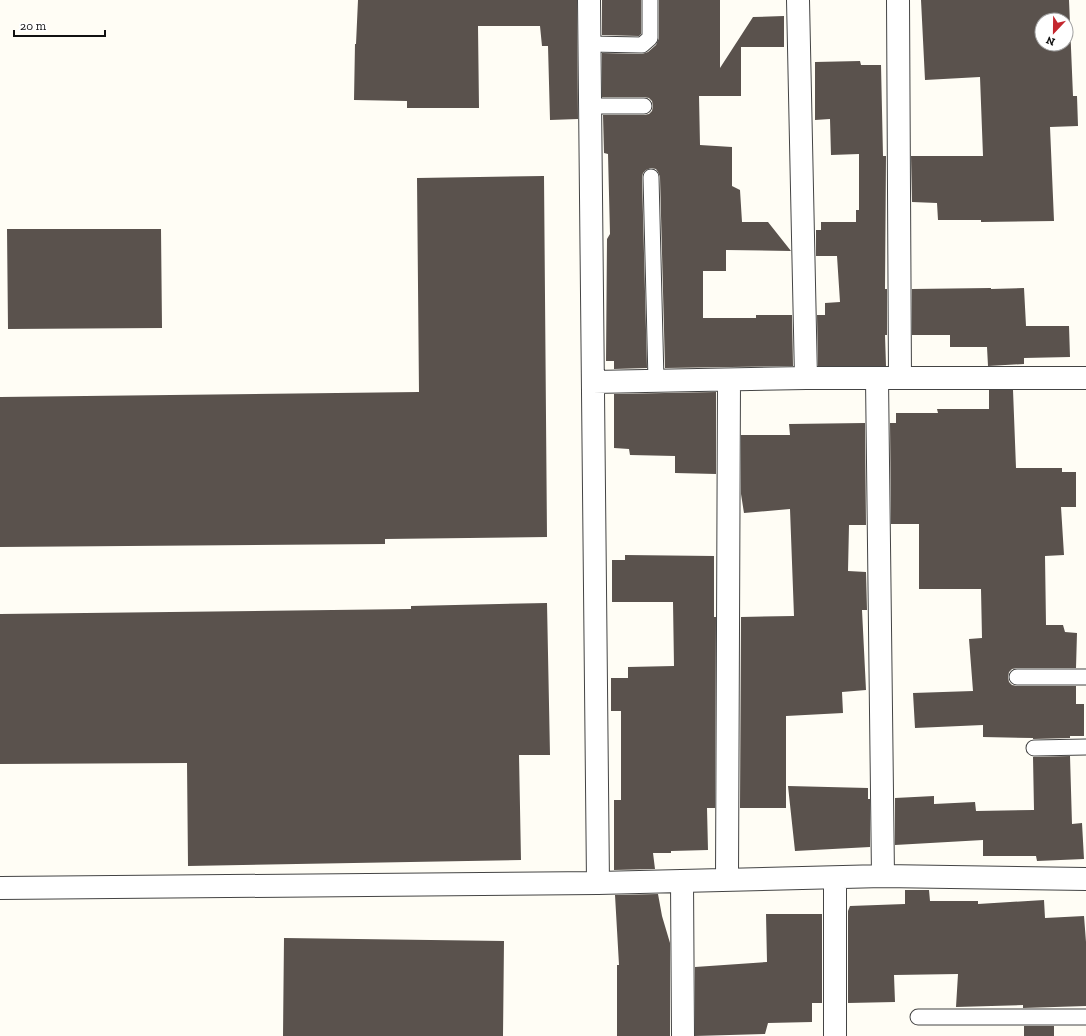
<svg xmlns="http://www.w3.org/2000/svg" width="1086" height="1036" font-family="'Zilla Slab',serif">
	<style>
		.building { fill: #5a524d; fill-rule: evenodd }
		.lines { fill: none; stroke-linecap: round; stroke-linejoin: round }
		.lane-casing { stroke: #444; stroke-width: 17 }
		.street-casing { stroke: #444; stroke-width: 24 }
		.lane { stroke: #fff; stroke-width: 15 }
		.street { stroke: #fff; stroke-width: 22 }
	</style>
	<rect width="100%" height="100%" fill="#fffdf5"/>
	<path class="building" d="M 358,0 L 577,0 L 578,119 L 550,120 L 548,46 L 542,46 L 540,26 L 478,26 L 479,108 L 407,108 L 407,101 L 354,100 L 355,44 L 356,44 Z
		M 602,0 L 641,0 L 641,34 L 639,36 L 602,35 Z
		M 659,0 L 720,0 L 720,68 L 753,17 L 784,16 L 784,47 L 741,47 L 741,96 L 699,96 L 700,145 L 732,147 L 732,186 L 740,190 L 742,222 L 768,222 L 791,251 L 726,250 L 726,271 L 703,271 L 703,318 L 756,318 L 756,315 L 792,315 L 793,366 L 665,368 L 660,177 L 658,172 L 656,169 L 651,168 L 646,170 L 643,173 L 642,177 L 647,368 L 614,369 L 614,361 L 606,361 L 607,239 L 610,234 L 608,154 L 604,153 L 603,115 L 644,115 L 649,114 L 652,111 L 653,106 L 652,101 L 649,98 L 644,97 L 602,97 L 602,53 L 642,54 L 648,52 L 656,45 L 659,38 Z
		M 921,0 L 1069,0 L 1073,96 L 1077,96 L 1078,126 L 1050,127 L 1054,221 L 981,222 L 981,220 L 938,220 L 937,203 L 912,202 L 911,156 L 983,156 L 980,77 L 925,80 ZM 1042,20 L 1066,20 L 1066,44 L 1042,44 Z
		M 860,61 L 861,65 L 881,65 L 883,156 L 886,156 L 885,289 L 887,289 L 887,335 L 885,335 L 886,366 L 818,366 L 817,315 L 825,315 L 825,303 L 840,302 L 837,256 L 816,256 L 816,230 L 821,230 L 821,222 L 856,222 L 856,210 L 859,210 L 859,154 L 831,155 L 830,119 L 815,120 L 815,62 Z
		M 544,176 L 547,537 L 385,539 L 385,544 L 0,547 L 0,397 L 419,392 L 417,178 Z
		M 7,229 L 161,229 L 162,328 L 8,329 Z
		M 991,288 L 991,289 L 1024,288 L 1026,326 L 1069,326 L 1070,357 L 1024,358 L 1024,364 L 988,366 L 987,347 L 950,347 L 950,335 L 912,335 L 912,289 Z
		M 989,390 L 1013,390 L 1016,468 L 1062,468 L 1062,472 L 1076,472 L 1076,507 L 1061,507 L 1064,555 L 1045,556 L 1046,625 L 1063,625 L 1065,632 L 1077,633 L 1076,668 L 1017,668 L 1012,669 L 1009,672 L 1008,677 L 1009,682 L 1012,685 L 1017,686 L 1076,686 L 1076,704 L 1084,704 L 1084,736 L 1070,736 L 1070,738 L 1033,739 L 1033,738 L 983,737 L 983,725 L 915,728 L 913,693 L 973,691 L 969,639 L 982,638 L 981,589 L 919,589 L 919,524 L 891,524 L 890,423 L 896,423 L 896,413 L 938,413 L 937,409 L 989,409 Z
		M 716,392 L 716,474 L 675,473 L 675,456 L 630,455 L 629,449 L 614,448 L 614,394 Z
		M 865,423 L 866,525 L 849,525 L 848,571 L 866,572 L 867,610 L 862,610 L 866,690 L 842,692 L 843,713 L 786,716 L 786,808 L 740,808 L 741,617 L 794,616 L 790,509 L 744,513 L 741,494 L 741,435 L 790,435 L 789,424 Z
		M 625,555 L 714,556 L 714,617 L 716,617 L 715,808 L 707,808 L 708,850 L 671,851 L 671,853 L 653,853 L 655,869 L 614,870 L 614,800 L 621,800 L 621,711 L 611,711 L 611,678 L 628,678 L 628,667 L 674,666 L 673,602 L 612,602 L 612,560 L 625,560 Z
		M 547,603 L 550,755 L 519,755 L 521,860 L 188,866 L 187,763 L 0,764 L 0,614 L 411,609 L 411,606 Z
		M 1070,756 L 1072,824 L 1082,823 L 1084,859 L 1037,861 L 1036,856 L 983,856 L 983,840 L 895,845 L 895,798 L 934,796 L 934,804 L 975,802 L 976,811 L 1034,810 L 1033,757 Z
		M 788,786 L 868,788 L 868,799 L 870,799 L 870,847 L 795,851 Z
		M 905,890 L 929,890 L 930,901 L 978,901 L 978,904 L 1044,900 L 1045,918 L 1084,916 L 1086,942 L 1086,1006 L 1023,1008 L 1023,1005 L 956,1007 L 958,974 L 894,975 L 895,1002 L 848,1003 L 848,911 L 850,906 L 905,904 Z
		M 658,894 L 662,916 L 670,943 L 670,1036 L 617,1036 L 617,965 L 619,965 L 615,895 Z
		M 766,914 L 822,914 L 822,1003 L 812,1003 L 812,1022 L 768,1023 L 765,1034 L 695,1036 L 695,967 L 767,962 Z
		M 284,938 L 504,941 L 503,1036 L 283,1036 Z
		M 1024,1026 L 1054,1026 L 1054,1036 L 1024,1036 Z"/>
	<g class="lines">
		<g class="lane-casing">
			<path id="lane" d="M 590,44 L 642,45 L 650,38 L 650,0
				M 590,106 L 644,106
				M 651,177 L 656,381
				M 1017,677 L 1086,677
				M 1034,748 L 1086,747
				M 918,1017 L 1086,1017"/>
		</g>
		<g class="street-casing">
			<path id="street" d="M 589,0 L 598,883
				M 798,0 L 806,378
				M 898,0 L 900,378
				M 877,379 L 883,876
				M 593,382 L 806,378 L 1086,378
				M 835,878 L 835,1036
				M 727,880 L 729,380
				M 682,881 L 683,1036
				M 0,888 L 598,883 L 883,876 L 1086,879"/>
		</g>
		<use href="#lane" class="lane"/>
		<use href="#street" class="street"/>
	</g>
	<g transform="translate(1054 32) rotate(202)"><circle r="19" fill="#ffffff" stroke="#a0a0a0"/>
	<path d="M0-3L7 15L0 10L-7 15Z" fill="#c4262e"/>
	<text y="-6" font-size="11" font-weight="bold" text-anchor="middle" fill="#111111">N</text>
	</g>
	<path d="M14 30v6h91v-6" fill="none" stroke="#111111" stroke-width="2"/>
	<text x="20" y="30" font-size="12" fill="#111111" stroke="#ffffff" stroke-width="3" paint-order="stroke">20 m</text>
</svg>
